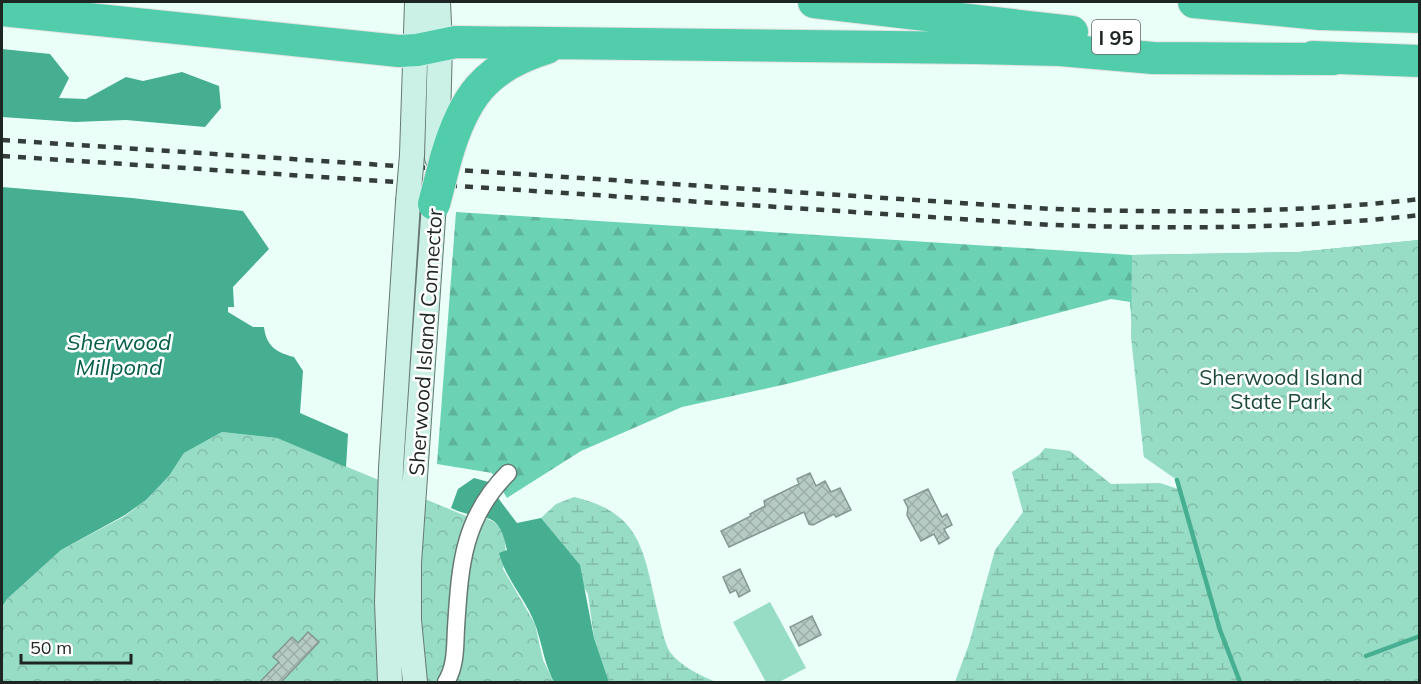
<svg xmlns="http://www.w3.org/2000/svg" width="1421" height="684" font-family="Mulish,sans-serif">
	<style>
		.forest { fill: url(#forest-firs) }
		.wetland { fill: url(#wetland-marsh) }
		.park { fill: url(#park-crowns) }
		.pitch { fill: #97dcc5 }
		.water { fill: #46ae91 }
		.lines { fill: none; stroke-linecap: round; stroke-linejoin: round }
		.stream { stroke: #46ae91; stroke-width: 4.5 }
		.building { fill: url(#building-cross-hatch); stroke: #849891; stroke-width: 1.5 }
		.street-casing { stroke: #667972; stroke-width: 19 }
		.secondary-casing { stroke: #667972; stroke-width: 26 }
		.highway-casing { stroke: #e0e1e0; stroke-width: 34 }
		.street { stroke: #fff; stroke-width: 16 }
		.secondary { stroke: #cbf0e6; stroke-width: 24 }
		.highway { stroke: #51cdab; stroke-width: 32 }
		.rail { stroke: #343d3a; stroke-width: 4.5; stroke-dasharray: 8 8; stroke-linecap: butt }
		.secondary-bridge-casing { stroke: #667972; stroke-width: 26; stroke-linecap: butt }
		.highway-bridge-casing { stroke: #e0e1e0; stroke-width: 34; stroke-linecap: butt }
		.secondary-bridge { stroke: #cbf0e6; stroke-width: 24 }
		.highway-bridge { stroke: #51cdab; stroke-width: 32 }
		.labels { text-anchor: middle; dominant-baseline: central; stroke-width: 5; stroke-linejoin: round; paint-order: stroke }
		.shield { fill: #fff; stroke: #626765; stroke-width: 1.5 }
		.shield-label { font-size: 20px; font-weight: bold; fill: #1e2623 }
		.street-label { font-size: 21px; fill: #1e2623; stroke: #fff }
		.park-label { font-size: 21px; fill: #1c493c; stroke: #fff }
		.water-label { font-size: 22px; font-style: italic; fill: #055e4a; stroke: #fff }
	</style>
	<defs>
		<pattern id="forest-firs" width="22" height="20" patternUnits="userSpaceOnUse" patternTransform="scale(1.5)"><rect width="22" height="20" fill="#6cd2b4"/><path d="M5 1l3.5 6h-7zM16 11l3.5 6h-7z" fill="#5db49a"/></pattern>
		<pattern id="wetland-marsh" width="20" height="14" patternUnits="userSpaceOnUse" patternTransform="scale(1.5)"><rect width="20" height="14" fill="#97dcc5"/><path d="M1 5h8M5 5V1M11 12h8M15 12V8" fill="none" stroke="#82bda9"/></pattern>
		<pattern id="park-crowns" width="20" height="18" patternUnits="userSpaceOnUse" patternTransform="scale(1.5)"><rect width="20" height="18" fill="#97dcc5"/><path d="M2 6a3 3 0 1 1 6 0M12 15a3 3 0 1 1 6 0" fill="none" stroke="#82bda9"/></pattern>
		<pattern id="building-cross-hatch" width="8" height="8" patternUnits="userSpaceOnUse" patternTransform="scale(1.5)"><rect width="8" height="8" fill="#b6cbc4"/><path d="M0 0l8 8M0 8l8-8" fill="none" stroke="#9caea8"/></pattern>
	</defs>
	<rect width="100%" height="100%" fill="#e9fff7"/>
	<path class="forest" d="M 456,212 L 1132,255 L 1299,252 L 1419,240 L 1144,457 L 1130,302 L 1111,299 L 791,383 L 682,407 L 581,451 L 507,498 L 492,473 L 437,464 Z"/>
	<path class="wetland" d="M 1045,448 L 1070,451 L 1111,484 L 1160,483 L 1205,498 L 1397,682 L 955,682 L 969,644 L 995,550 L 1023,512 L 1012,472 L 1039,455 Z
		M 574,497 C 643,513 643,552 658,613 C 661,625 664,642 670,652 C 680,666 701,676 716,682 L 609,682 L 594,638 L 588,594 L 541,518 L 556,504 Z"/>
	<path class="park" d="M 1419,240 L 1419,682 L 1240,682 L 1220,630 L 1177,480 L 1144,457 L 1131,337 L 1132,255 L 1299,252 Z
		M 222,432 L 277,438 L 466,516 C 504,516 510,535 503,569 L 535,624 L 543,660 L 554,682 L 2,682 L 2,607 L 7,599 L 61,550 L 125,516 L 146,500 L 169,476 L 184,453 Z"/>
	<path class="pitch" d="M 770,602 L 806,668 L 779,682 L 766,682 L 733,622 Z"/>
	<path class="water" d="M 2,49 L 50,54 L 69,78 L 59,98 L 86,99 L 126,77 L 143,81 L 182,72 L 219,86 L 221,108 L 205,127 L 126,120 L 75,122 L 2,117 Z
		M 2,187 L 132,198 L 243,211 L 269,249 L 233,287 L 234,307 L 228,307 L 228,312 L 253,327 L 264,327 C 266,346 277,353 294,357 L 303,371 L 300,413 L 348,434 L 346,467 L 277,438 L 222,432 L 184,453 L 169,476 L 146,500 L 125,515 L 61,550 L 7,599 L 2,607 Z
		M 474,478 L 496,484 L 495,494 L 517,523 L 541,518 L 580,565 L 594,638 L 609,682 L 554,682 C 543,660 543,646 535,624 C 526,599 506,580 499,553 L 507,550 C 499,506 482,523 451,508 L 458,489 Z"/>
	<g class="lines">
		<path class="stream" d="M 1177,480 L 1220,630 L 1240,682
			M 1366,656 L 1420,636"/>
	</g>
	<path class="building" d="M 810,473 L 816,486 L 825,481 L 831,492 L 840,488 L 851,510 L 836,517 L 834,514 L 813,525 L 809,524 L 804,512 L 729,547 L 721,531 L 751,516 L 750,514 L 765,506 L 764,501 L 799,484 L 797,479 Z
		M 928,489 L 942,517 L 947,514 L 952,525 L 944,529 L 949,538 L 939,544 L 934,534 L 921,541 L 907,515 L 908,508 L 904,500 Z
		M 740,569 L 750,591 L 739,597 L 736,590 L 730,593 L 723,577 Z
		M 812,616 L 821,635 L 799,646 L 790,627 Z
		M 308,632 L 319,642 L 287,676 L 281,682 L 260,682 L 279,662 L 273,657 L 292,637 L 298,643 Z"/>
	<g class="lines">
		<g class="street-casing">
			<path id="street" d="M 446,682 C 456,666 455,647 456,628 C 460,567 462,519 508,473"/>
		</g>
		<g class="secondary-casing">
			<path id="secondary" d="M 412,155 L 417,2
				M 437,158 L 440,45 L 438,2
				M 390,682 L 387,602 L 391,468 L 408,202
				M 415,682 L 409,620 L 409,563 L 434,204"/>
		</g>
		<g class="highway-casing">
			<path id="highway" d="M 814,2 L 1072,32
				M 1194,2 L 1320,14 L 1420,17
				M 2,10 L 399,51 L 417,50 L 456,42 L 973,48 L 1060,50 L 1153,58 L 1333,59
				M 1313,57 L 1420,61
				M 446,158 C 463,99 484,67 547,48"/>
		</g>
		<use href="#street" class="street"/>
		<use href="#secondary" class="secondary"/>
		<use href="#highway" class="highway"/>
		<path class="rail" d="M 2,140 L 1053,209 C 1176,213 1297,213 1420,199
			M 2,156 L 1052,225 C 1175,229 1297,229 1420,215"/>
		<g class="secondary-bridge-casing">
			<path id="secondary-bridge" d="M 408,202 L 412,155"/>
		</g>
		<g class="highway-bridge-casing">
			<path id="highway-bridge" d="M 434,204 L 446,158"/>
		</g>
		<use href="#secondary-bridge" class="secondary-bridge"/>
		<use href="#highway-bridge" class="highway-bridge"/>
	</g>
	<g class="labels">
		<rect class="shield" x="1092" y="20" width="48" height="34" rx="4.5"/>
		<g class="shield-label">
			<text x="1116" y="37">I 95</text>
		</g>
		<g class="street-label">
			<text transform="translate(425 342) rotate(-86)">Sherwood Island Connector</text>
		</g>
		<g class="park-label">
			<text x="1281" y="377">Sherwood Island<tspan x="1281" dy="24">State Park</tspan></text>
		</g>
		<g class="water-label">
			<text x="119" y="342">Sherwood<tspan x="119" dy="25">Millpond</tspan></text>
		</g>
	</g>
	<rect width="1421" height="684" fill="none" stroke="#1e2623" stroke-width="6"/>
	<path d="M21 654v9h110v-9" fill="none" stroke="#1e2623" stroke-width="3"/>
	<text x="30" y="654" font-size="18" fill="#1e2623" stroke="#ffffff" stroke-width="4.5" paint-order="stroke">50 m</text>
</svg>
